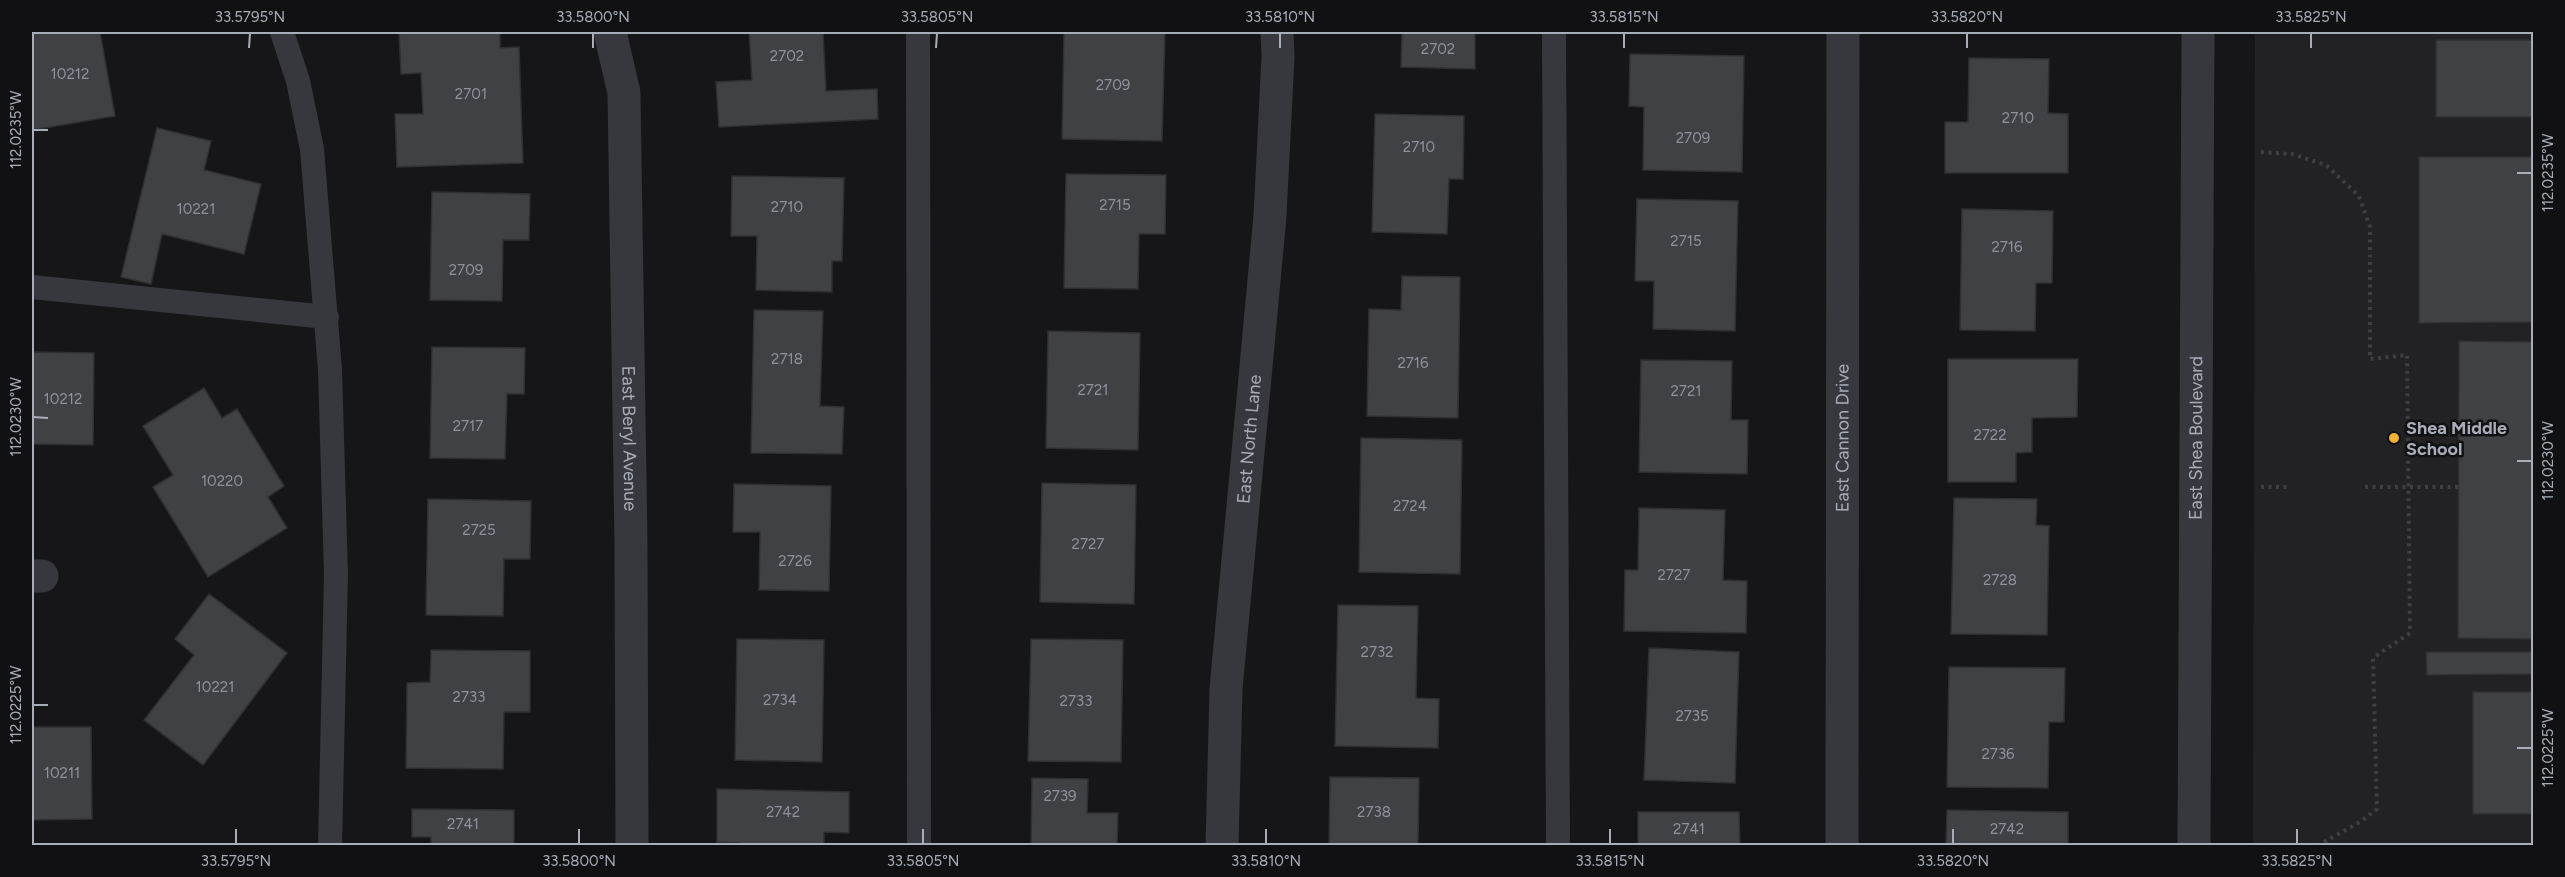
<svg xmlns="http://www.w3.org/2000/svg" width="2565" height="877" font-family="Figtree,sans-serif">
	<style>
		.built { fill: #222225 }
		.building { fill: #404145; stroke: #303034; stroke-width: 1.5 }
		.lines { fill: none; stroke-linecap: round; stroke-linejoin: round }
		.path { stroke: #3d3f44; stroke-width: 4; stroke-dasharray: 3 4.5; stroke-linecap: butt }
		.service { stroke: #37383d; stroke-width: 24 }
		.minor { stroke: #37383d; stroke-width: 33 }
		.tertiary { stroke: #37383d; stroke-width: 33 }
		.ticks { fill: none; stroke: #a8adb8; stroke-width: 2 }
		.poi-dot { fill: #f2b134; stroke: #111113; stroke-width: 2 }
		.labels { text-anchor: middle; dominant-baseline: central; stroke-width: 5; stroke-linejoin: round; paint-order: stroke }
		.number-label { font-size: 15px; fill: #8e929b }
		.poi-label { font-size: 18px; font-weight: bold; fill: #a8adb8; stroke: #111113; text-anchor: start }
		.street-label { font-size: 18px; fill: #a8adb8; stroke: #111113 }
		.neatline { fill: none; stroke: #a8adb8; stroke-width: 2 }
		.ticks-label { font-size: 15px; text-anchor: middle; fill: #a8adb8 }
	</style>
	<rect width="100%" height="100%" fill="#161618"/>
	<path class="built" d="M 2255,32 L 2533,32 L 2533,845 L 2253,845 Z"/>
	<path class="building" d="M 32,32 L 100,32 L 115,116 L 32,130 Z
		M 399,32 L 500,32 L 500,48 L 519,47 L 523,163 L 397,167 L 395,114 L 423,114 L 421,73 L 401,74 Z
		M 749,32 L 823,32 L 826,91 L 877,89 L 878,119 L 719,127 L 716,82 L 752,80 Z
		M 1064,32 L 1165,32 L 1162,141 L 1062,139 Z
		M 1402,32 L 1475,32 L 1475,69 L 1401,67 Z
		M 2436,40 L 2534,40 L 2534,117 L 2436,117 Z
		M 1630,54 L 1744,56 L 1742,172 L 1643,170 L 1644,107 L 1629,106 Z
		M 1969,58 L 2049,59 L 2048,113 L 2068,114 L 2068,173 L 1945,173 L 1945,122 L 1968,122 Z
		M 1375,114 L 1464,116 L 1463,179 L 1449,179 L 1447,234 L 1372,232 Z
		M 157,128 L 211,141 L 204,170 L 261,184 L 244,254 L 162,234 L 151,284 L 121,277 Z
		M 2419,157 L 2534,157 L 2534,322 L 2419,323 Z
		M 1066,174 L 1166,175 L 1165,234 L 1139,234 L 1138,289 L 1064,288 Z
		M 732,176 L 844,178 L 842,261 L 832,261 L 832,292 L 756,290 L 757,236 L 731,236 Z
		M 432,192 L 530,194 L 529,240 L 503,240 L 502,301 L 430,300 Z
		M 1637,199 L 1738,201 L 1735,331 L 1653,329 L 1654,281 L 1635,281 Z
		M 1962,209 L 2053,211 L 2052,283 L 2036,283 L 2035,331 L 1960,330 Z
		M 1402,276 L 1460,277 L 1458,418 L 1367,416 L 1369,309 L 1401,310 Z
		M 754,310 L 823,311 L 820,406 L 844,407 L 842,454 L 751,453 Z
		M 1048,331 L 1140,333 L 1138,450 L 1046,448 Z
		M 2459,341 L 2534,342 L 2534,639 L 2458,638 Z
		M 432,347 L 525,348 L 524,394 L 507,394 L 505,459 L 430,458 Z
		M 32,352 L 94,353 L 93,445 L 32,444 Z
		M 1948,359 L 2078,359 L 2077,417 L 2032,418 L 2032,452 L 2016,453 L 2016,482 L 1948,482 Z
		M 1641,360 L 1732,361 L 1731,420 L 1748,420 L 1747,474 L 1639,472 Z
		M 204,388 L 222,418 L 237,409 L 284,486 L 268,497 L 287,528 L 208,577 L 153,487 L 173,475 L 143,426 Z
		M 1361,438 L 1462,440 L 1460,574 L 1359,572 Z
		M 1042,483 L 1136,485 L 1134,604 L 1040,602 Z
		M 734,484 L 831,486 L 829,591 L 759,590 L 760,532 L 733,532 Z
		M 1954,498 L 2037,499 L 2036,525 L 2049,526 L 2047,635 L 1951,634 Z
		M 428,499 L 531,501 L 530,559 L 504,559 L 503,616 L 426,615 Z
		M 1639,508 L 1725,510 L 1723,580 L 1747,581 L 1746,633 L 1624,631 L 1625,570 L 1638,570 Z
		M 209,594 L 287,653 L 203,765 L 144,720 L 194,655 L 175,639 Z
		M 1338,605 L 1418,606 L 1416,698 L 1439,699 L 1438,748 L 1335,746 Z
		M 737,639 L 824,640 L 822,762 L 735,760 Z
		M 1031,639 L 1123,640 L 1121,762 L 1028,761 Z
		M 1649,648 L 1739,652 L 1735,783 L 1644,780 Z
		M 431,650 L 530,651 L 530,712 L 504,712 L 503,769 L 406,768 L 407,683 L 430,682 Z
		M 2426,652 L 2534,652 L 2534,674 L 2427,675 Z
		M 1949,667 L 2065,668 L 2064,722 L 2049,722 L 2048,788 L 1947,787 Z
		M 2473,692 L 2534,692 L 2534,814 L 2473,814 Z
		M 32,727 L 91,727 L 92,819 L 32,820 Z
		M 1330,777 L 1419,778 L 1418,846 L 1329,846 Z
		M 1032,778 L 1088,779 L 1087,813 L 1118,813 L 1117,846 L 1031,846 Z
		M 717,789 L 849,792 L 849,833 L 824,832 L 824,846 L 739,846 L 739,843 L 717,842 Z
		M 412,809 L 514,810 L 514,846 L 431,846 L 431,837 L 412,837 Z
		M 1947,810 L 2068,812 L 2068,846 L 1946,846 Z
		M 1638,812 L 1739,812 L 1740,846 L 1638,846 Z"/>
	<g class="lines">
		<path class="path" d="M 2261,152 L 2292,154 L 2326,165 L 2359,196 L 2370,227 L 2370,359 L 2407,355 L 2410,633 L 2373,658 L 2377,809 L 2360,822 L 2317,846
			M 2261,487 L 2288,487
			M 2365,487 L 2459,487"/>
		<path class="service" d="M 282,32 L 298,81 L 312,149 L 330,370 L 336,574 L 330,846
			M 918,32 L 919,846
			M 1554,32 L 1558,846
			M 32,287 L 327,317"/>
		<g class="minor">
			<path id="s1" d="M 610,32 L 624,93 L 631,545 L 632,846"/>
			<path d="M 32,576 L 42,576"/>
			<path id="s2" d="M 1222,846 L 1226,689 L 1270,216 L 1278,57 L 1277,32"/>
			<path id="s3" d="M 1842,846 L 1843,32"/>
		</g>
		<path class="tertiary" id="s4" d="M 2194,846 L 2198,32"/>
	</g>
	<path class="ticks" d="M 249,48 L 250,33M 593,48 L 593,33M 936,48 L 937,33M 1280,48 L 1280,33M 1624,48 L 1624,33M 1967,48 L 1967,33M 2311,48 L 2311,33M 33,130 L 48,130M 2517,173 L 2532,173M 33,417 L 48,418M 2517,461 L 2532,461M 33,705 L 48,705M 2517,748 L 2532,748M 236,844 L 236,829M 579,844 L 579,829M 923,844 L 923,829M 1266,844 L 1266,829M 1610,844 L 1610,829M 1953,844 L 1953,829M 2297,844 L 2297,829"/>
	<circle class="poi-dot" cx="2394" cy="438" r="6"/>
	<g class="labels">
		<g class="number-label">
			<text x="1438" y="49">2702</text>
			<text x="787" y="56">2702</text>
			<text x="70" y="74">10212</text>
			<text x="1113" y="85">2709</text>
			<text x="471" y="94">2701</text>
			<text x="2018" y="118">2710</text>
			<text x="1693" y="138">2709</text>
			<text x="1419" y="147">2710</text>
			<text x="1115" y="205">2715</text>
			<text x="787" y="207">2710</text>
			<text x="196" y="209">10221</text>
			<text x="1686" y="241">2715</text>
			<text x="2007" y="247">2716</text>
			<text x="466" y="270">2709</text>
			<text x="787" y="359">2718</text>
			<text x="1413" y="363">2716</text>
			<text x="1093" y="390">2721</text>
			<text x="1686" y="391">2721</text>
			<text x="63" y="399">10212</text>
			<text x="468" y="426">2717</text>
			<text x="1990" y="435">2722</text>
			<text x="222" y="481">10220</text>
			<text x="1410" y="506">2724</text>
			<text x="479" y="530">2725</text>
			<text x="1088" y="544">2727</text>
			<text x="795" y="561">2726</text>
			<text x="1674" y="575">2727</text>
			<text x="2000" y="580">2728</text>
			<text x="1377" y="652">2732</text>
			<text x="215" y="687">10221</text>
			<text x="469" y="697">2733</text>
			<text x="780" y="700">2734</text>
			<text x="1076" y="701">2733</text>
			<text x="1692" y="716">2735</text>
			<text x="1998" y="754">2736</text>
			<text x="62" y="773">10211</text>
			<text x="1060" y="796">2739</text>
			<text x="783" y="812">2742</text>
			<text x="1374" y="812">2738</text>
			<text x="463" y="824">2741</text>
			<text x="1689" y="829">2741</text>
			<text x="2007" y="829">2742</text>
		</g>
		<g class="poi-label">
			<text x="2406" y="428">Shea Middle<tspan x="2406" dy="21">School</tspan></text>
		</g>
		<g class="street-label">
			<text stroke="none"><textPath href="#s1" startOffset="408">East Beryl Avenue</textPath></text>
			<text stroke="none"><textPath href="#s2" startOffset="408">East North Lane</textPath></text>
			<text stroke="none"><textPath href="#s3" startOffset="408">East Cannon Drive</textPath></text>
			<text stroke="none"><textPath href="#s4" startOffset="408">East Shea Boulevard</textPath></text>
		</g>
	</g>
	<rect width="2565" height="877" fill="none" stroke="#111113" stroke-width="66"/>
	<rect x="33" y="33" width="2499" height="811" class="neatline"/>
	<g class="ticks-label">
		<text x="250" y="22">33.5795°N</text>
		<text x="593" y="22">33.5800°N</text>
		<text x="937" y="22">33.5805°N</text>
		<text x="1280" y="22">33.5810°N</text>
		<text x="1624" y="22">33.5815°N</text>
		<text x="1967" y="22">33.5820°N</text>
		<text x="2311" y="22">33.5825°N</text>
		<text transform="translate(16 130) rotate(-90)" y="5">112.0235°W</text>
		<text transform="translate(2548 173) rotate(-90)" y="5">112.0235°W</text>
		<text transform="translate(16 417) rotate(-90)" y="5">112.0230°W</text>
		<text transform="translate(2548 461) rotate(-90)" y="5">112.0230°W</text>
		<text transform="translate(16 705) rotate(-90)" y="5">112.0225°W</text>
		<text transform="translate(2548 748) rotate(-90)" y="5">112.0225°W</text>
		<text x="236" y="866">33.5795°N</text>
		<text x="579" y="866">33.5800°N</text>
		<text x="923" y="866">33.5805°N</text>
		<text x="1266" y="866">33.5810°N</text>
		<text x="1610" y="866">33.5815°N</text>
		<text x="1953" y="866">33.5820°N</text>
		<text x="2297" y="866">33.5825°N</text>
	</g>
</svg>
